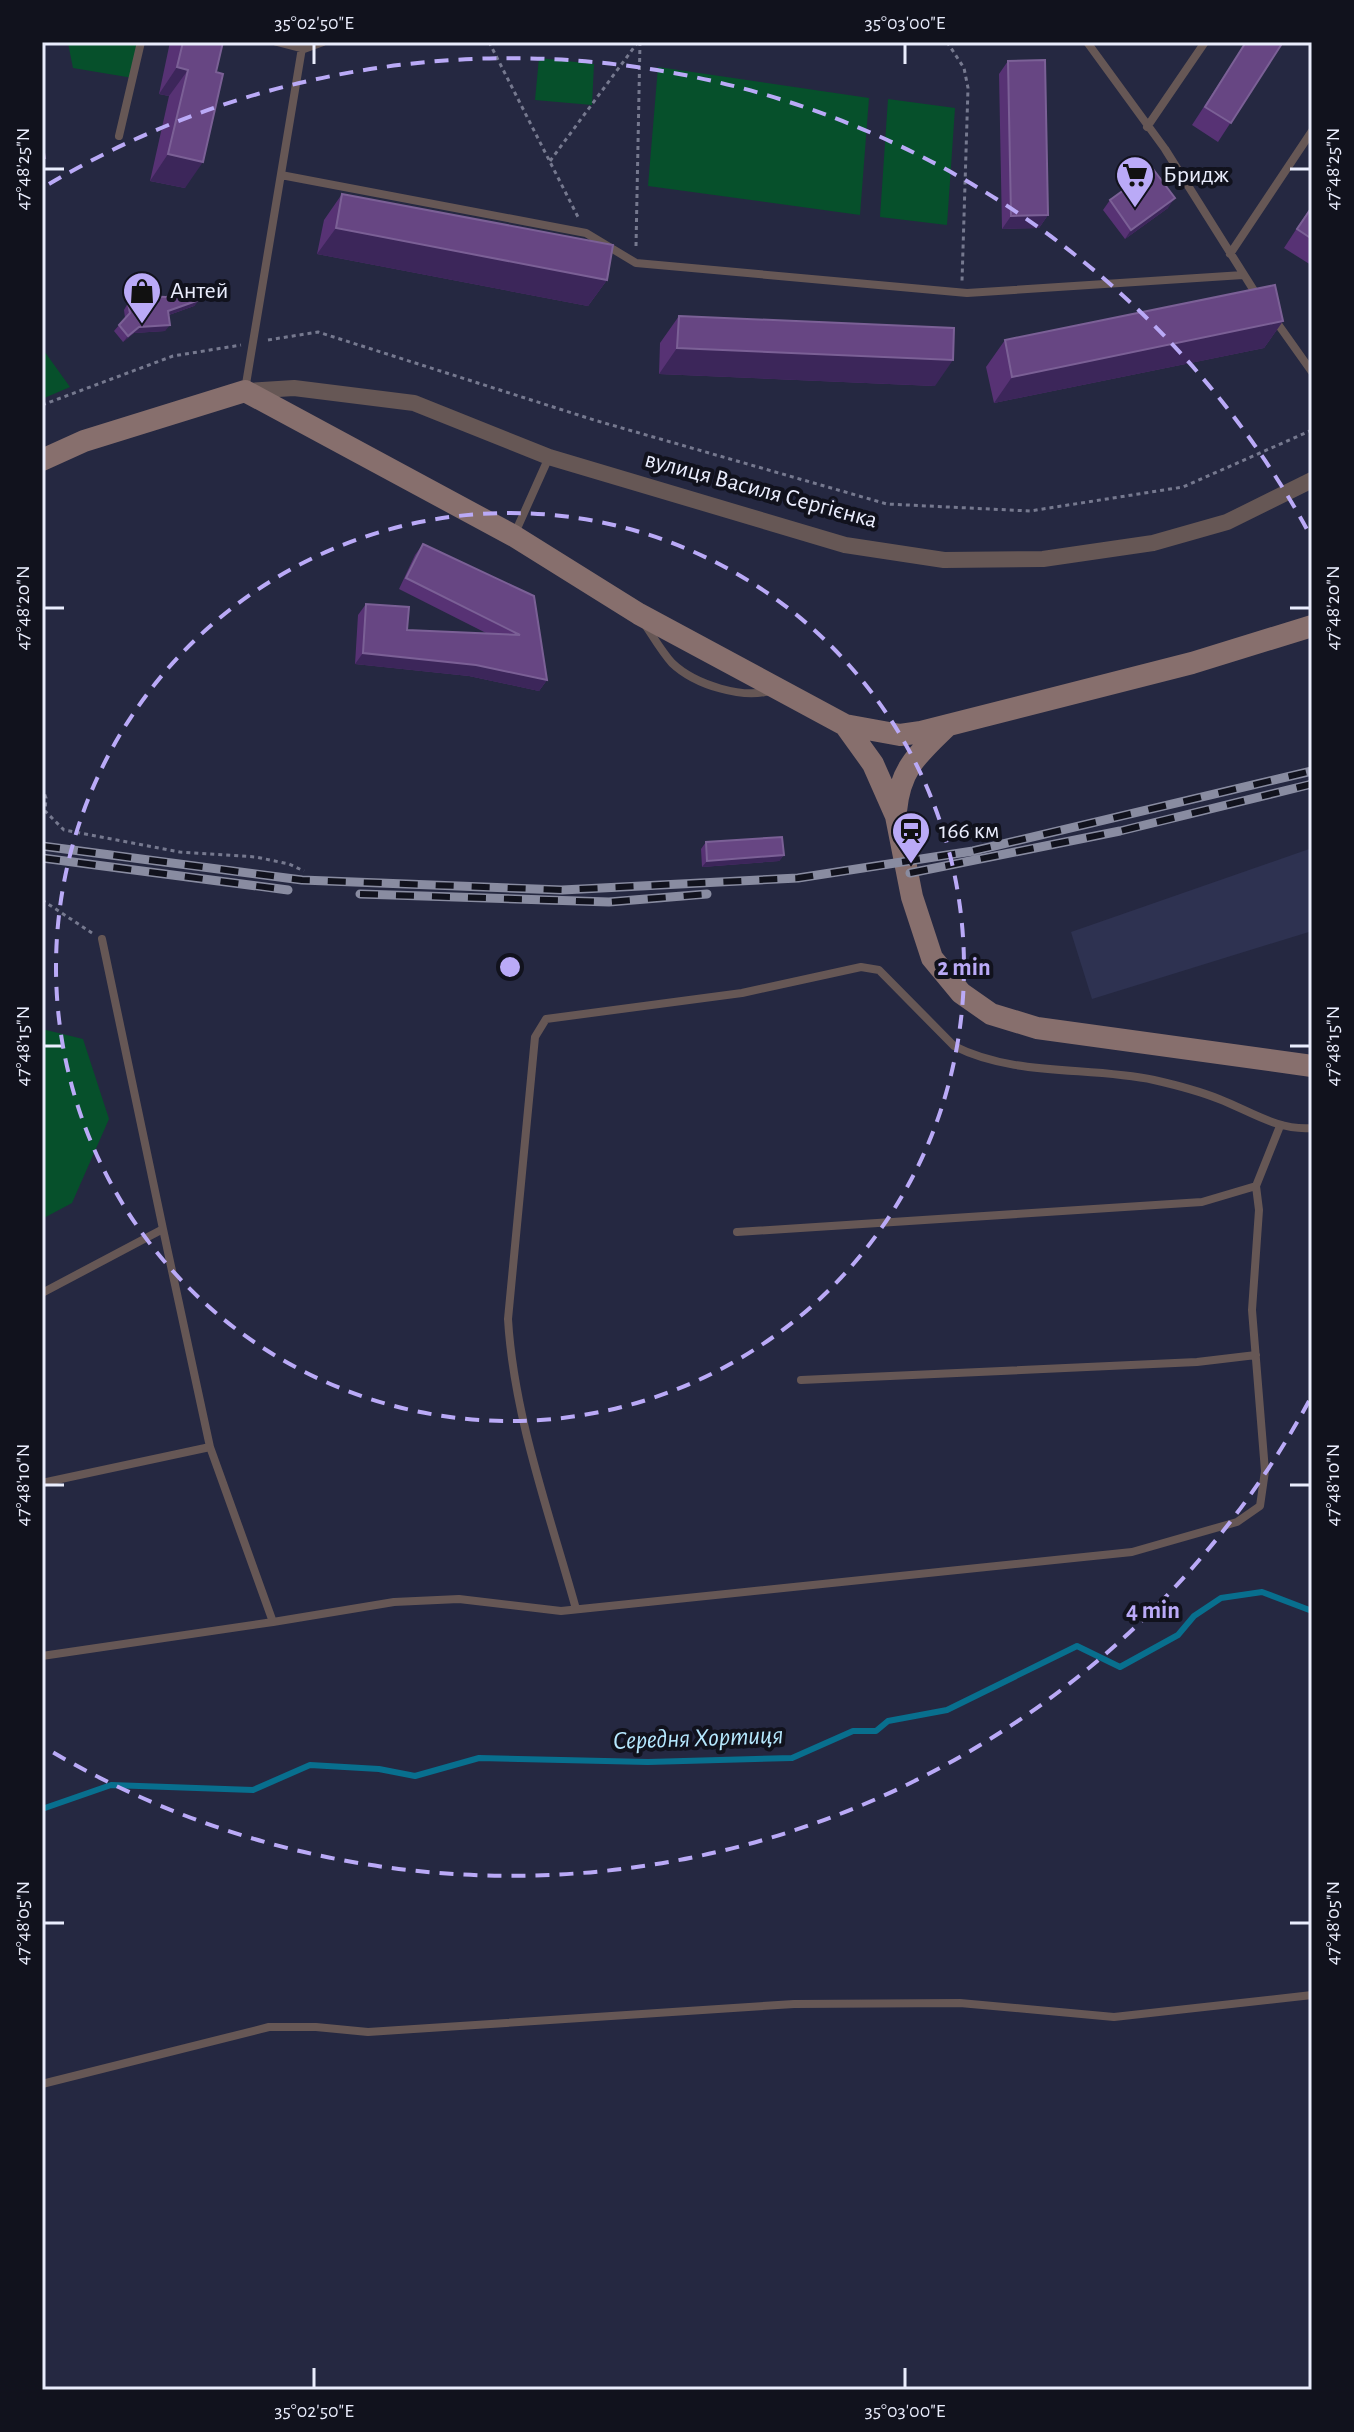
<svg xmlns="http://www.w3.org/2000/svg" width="1354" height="2432" font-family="'Alegreya Sans',sans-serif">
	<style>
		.built { fill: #2e3251 }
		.green { fill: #06502b }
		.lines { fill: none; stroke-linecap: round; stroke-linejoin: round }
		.stream { stroke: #086f8e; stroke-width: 6 }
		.path { stroke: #76798f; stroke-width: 3; stroke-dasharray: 4 4; stroke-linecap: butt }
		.lane { stroke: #665755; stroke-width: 8 }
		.street { stroke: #665755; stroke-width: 16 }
		.secondary { stroke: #876f6d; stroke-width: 22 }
		.rail-casing { stroke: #898ca1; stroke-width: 9 }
		.rail { stroke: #11121d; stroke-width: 6; stroke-dasharray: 18; stroke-linecap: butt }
		.wall { fill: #573274 }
		.shaded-wall { fill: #3c265a }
		.building { fill: #674683; stroke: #7b6096; stroke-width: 2 }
		.ticks { fill: none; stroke: #eaedfd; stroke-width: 3 }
		.ring { fill: none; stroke: #baaaf7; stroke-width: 4; stroke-dasharray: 14 10 }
		.labels { text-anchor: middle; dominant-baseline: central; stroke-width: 8; stroke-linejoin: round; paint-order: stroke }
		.poi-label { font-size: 24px; fill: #eaedfd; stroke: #11121d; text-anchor: start }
		.street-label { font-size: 24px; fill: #eaedfd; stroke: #11121d }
		.water-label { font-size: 26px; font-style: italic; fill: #b6e8fe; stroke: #11121d }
		.centre { fill: #baaaf7; stroke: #11121d; stroke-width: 4 }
		.ring-label { font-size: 24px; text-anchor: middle; font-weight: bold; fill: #baaaf7; stroke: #11121d; stroke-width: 8; stroke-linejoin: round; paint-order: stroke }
		.neatline { fill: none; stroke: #eaedfd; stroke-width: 3 }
		.ticks-label { font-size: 20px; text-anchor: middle; fill: #eaedfd }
	</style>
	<rect width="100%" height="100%" fill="#252841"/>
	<path class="built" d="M 1312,848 L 1312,931 L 1092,999 L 1071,932 Z"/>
	<path class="green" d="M 141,42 L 133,78 L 73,68 L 68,43 Z
		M 539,58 L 594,64 L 592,105 L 535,100 Z
		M 658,67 L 869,98 L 860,215 L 648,186 Z
		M 888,99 L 955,108 L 947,225 L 880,217 Z
		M 42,348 L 70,387 L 42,399 Z
		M 42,1029 L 83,1039 L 109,1119 L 72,1203 L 42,1219 Z"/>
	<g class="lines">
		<path class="stream" d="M 42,1809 L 111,1785 L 253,1790 L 310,1765 L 379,1769 L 415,1776 L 479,1758 L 648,1762 L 792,1758 L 853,1731 L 876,1731 L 888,1721 L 947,1710 L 1077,1646 L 1120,1667 L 1178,1635 L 1194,1616 L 1221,1598 L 1262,1592 L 1312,1611"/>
		<path class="path" d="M 489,42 L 578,217
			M 947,42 L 964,68 L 968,88 L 962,281
			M 550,161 L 638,42
			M 636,246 L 640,42
			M 268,340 L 318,332 L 594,420 L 887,504 L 1030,511 L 1183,487 L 1312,430
			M 42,405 L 173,356 L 241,345
			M 42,787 L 46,798 L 45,811 L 64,830 L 180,852 L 256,857 L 289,864 L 304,871
			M 42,900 L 92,933"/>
		<path class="lane" d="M 277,42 L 304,49 L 323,42
			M 1087,42 L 1165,149 L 1258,297
			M 1147,127 L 1205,42
			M 119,136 L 141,42
			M 281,175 L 586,233 L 636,263 L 967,293 L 1243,275
			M 1230,254 L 1312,131
			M 1273,317 L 1312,372
			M 245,390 L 303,42
			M 515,533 L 549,457
			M 646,626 C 654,638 662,652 672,663 C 695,685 744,700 773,690
			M 102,939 L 163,1229
			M 737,1232 L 1202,1202 L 1256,1186
			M 42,1293 L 163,1229 L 210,1447 L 273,1622 L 394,1602 L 459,1599 L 561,1611 L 1132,1552 L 1237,1522 L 1260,1506 L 1265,1471 L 1252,1310 L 1259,1210 L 1256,1186 L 1280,1126
			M 801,1380 L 1197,1362 L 1256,1355
			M 42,1483 L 210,1447
			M 576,1609 C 550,1515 514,1418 508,1319 L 535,1037 L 546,1019 L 742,993 L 861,967 L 879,970 L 954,1046 C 1015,1077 1089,1066 1154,1080 C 1176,1085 1199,1091 1219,1099 C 1250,1111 1278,1131 1312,1128
			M 42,1656 L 273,1622
			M 42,2084 L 269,2027 L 316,2027 L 368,2032 L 794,2004 L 960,2003 L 1114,2017 L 1312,1995"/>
		<path class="street" d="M 247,391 L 294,388 L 414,403 L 549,457 L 845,545 L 944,560 L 1043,559 L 1153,543 L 1227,522 L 1312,480"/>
		<path class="secondary" d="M 42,460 L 84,441 L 245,391 L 514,536 L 639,614 L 845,725 L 900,735 L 921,732 L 1192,663 L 1312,626
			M 845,725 L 873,764 L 896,816 L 912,897 L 932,958 L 961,993 L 991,1014 L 1037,1028 L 1312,1066
			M 896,811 C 900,769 917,755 946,727"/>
		<g class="rail-casing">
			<path id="rail" d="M 42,846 L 302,880 L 562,890 L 798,878 L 973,851 L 1312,771
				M 42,858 L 288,890
				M 910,873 L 1120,831 L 1312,784
				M 360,894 L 609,902 L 707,894"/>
		</g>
		<use href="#rail" class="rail"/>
	</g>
	<path class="wall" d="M 170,42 L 223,42 L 185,188 L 150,181 L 169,96 L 159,94 Z
		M 1246,42 L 1283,42 L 1218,142 L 1192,125 Z
		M 1008,61 L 1048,215 L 1039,228 L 1002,229 L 999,74 Z
		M 342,194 L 607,280 L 588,306 L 317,254 L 324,220 Z
		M 1110,200 L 1168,208 L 1125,239 L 1103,210 Z
		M 1312,205 L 1312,263 L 1311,265 L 1284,248 Z
		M 147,296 L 199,300 L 194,306 L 169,315 L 165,331 L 134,333 L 123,342 L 114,331 L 125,318 L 124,310 L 128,303 L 142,303 Z
		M 679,316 L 935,386 L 659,374 L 660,343 Z
		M 1283,321 L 1264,348 L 994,403 L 986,367 L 1005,340 Z
		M 423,544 L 534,596 L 547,680 L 539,691 L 469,676 L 355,664 L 358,615 L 366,604 L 407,630 L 488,634 L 399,589 L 415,555 Z
		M 706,842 L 784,855 L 779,861 L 702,867 L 701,849 Z"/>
	<path class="shaded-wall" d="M 177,67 L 188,70 L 169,96 L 159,94 Z
		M 168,154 L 203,162 L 185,188 L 150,181 Z
		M 1175,198 L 1168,208 L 1125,239 L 1131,230 Z
		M 1048,215 L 1039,228 L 1002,229 L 1011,216 Z
		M 336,228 L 607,280 L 588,306 L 317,254 Z
		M 199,300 L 194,306 L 163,317 L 168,311 Z
		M 1283,321 L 1264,348 L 994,403 L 1012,377 Z
		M 170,325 L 165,331 L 134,333 L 123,342 L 128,336 L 139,327 Z
		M 677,348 L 953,360 L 935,386 L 659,374 Z
		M 363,653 L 476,665 L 547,680 L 539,691 L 469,676 L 355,664 Z
		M 784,855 L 779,861 L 702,867 L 707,861 Z"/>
	<path class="building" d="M 183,42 L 223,42 L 216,72 L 223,74 L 203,162 L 168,154 L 188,70 L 177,67 Z
		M 1246,42 L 1283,42 L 1231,123 L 1205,107 Z
		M 1045,60 L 1048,215 L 1011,216 L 1008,61 Z
		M 42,142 L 45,158 L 42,159 Z
		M 1153,169 L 1175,198 L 1131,230 L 1110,200 Z
		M 342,194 L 613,245 L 607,280 L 336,228 Z
		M 1312,207 L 1312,239 L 1297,229 Z
		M 1275,285 L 1283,321 L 1012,377 L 1005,340 Z
		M 197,291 L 199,300 L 168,311 L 170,325 L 139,327 L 128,336 L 119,325 L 130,313 L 128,303 L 148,303 L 147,296 L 166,297 Z
		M 679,316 L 954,328 L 953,360 L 677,348 Z
		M 423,544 L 534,596 L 547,680 L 476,665 L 363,653 L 366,604 L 409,607 L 407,630 L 520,635 L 406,578 Z
		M 782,837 L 784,855 L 707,861 L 706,842 Z"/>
	<path class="ticks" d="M 314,44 L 314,64M 905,44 L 905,64M 44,169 L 64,169M 1290,169 L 1310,169M 44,608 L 64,608M 1290,608 L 1310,608M 44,1046 L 64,1046M 1290,1046 L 1310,1046M 44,1485 L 64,1485M 1290,1485 L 1310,1485M 44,1923 L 64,1923M 1290,1923 L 1310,1923M 314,2368 L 314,2388M 905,2368 L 905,2388"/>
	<g class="ring">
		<circle cx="510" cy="967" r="454"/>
		<path d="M1309 1401A909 909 0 0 1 49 1750M49 184A909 909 0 0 1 1309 533"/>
	</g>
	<defs>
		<g id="supermarket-pin" transform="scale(2)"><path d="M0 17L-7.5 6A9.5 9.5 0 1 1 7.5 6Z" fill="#baaaf7" stroke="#11121d"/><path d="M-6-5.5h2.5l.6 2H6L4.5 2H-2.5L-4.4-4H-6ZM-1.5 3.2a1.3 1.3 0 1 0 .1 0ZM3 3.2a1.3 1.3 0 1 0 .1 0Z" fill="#111"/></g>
		<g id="shop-pin" transform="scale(2)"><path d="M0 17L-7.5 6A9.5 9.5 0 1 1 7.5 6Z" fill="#baaaf7" stroke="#11121d"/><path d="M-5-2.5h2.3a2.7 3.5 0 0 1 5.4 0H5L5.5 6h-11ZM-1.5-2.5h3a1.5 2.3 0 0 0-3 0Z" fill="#111"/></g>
		<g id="station-pin" transform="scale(2)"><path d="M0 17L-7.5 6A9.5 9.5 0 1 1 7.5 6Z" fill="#baaaf7" stroke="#11121d"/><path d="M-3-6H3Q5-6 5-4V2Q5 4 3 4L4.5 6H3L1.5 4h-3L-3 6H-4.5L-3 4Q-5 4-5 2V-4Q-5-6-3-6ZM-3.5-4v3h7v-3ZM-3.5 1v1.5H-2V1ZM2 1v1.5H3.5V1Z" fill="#111"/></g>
	</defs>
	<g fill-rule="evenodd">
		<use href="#supermarket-pin" x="1135" y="175"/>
		<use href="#shop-pin" x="142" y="291"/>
		<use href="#station-pin" x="911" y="831"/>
	</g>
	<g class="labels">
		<g class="poi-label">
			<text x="1163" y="175">Бридж</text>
			<text x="170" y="291">Антей</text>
			<text x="939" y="831">166 км</text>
		</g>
		<g class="street-label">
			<text transform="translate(761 490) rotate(15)">вулиця Василя Сергієнка</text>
		</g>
		<g class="water-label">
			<text transform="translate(698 1738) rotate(-2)">Середня Хортиця</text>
		</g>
	</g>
	<circle cx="510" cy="967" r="12" class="centre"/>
	<g class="ring-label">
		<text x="964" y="975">2 min</text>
		<text x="1153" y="1618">4 min</text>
	</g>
	<rect width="1354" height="2432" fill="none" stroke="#11121d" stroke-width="88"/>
	<rect x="44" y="44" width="1266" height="2344" class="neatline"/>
	<g class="ticks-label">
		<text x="314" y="29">35°02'50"E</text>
		<text x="905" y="29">35°03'00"E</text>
		<text transform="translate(22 169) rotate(-90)" y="7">47°48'25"N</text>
		<text transform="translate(1332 169) rotate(-90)" y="7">47°48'25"N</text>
		<text transform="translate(22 608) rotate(-90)" y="7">47°48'20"N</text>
		<text transform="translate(1332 608) rotate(-90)" y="7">47°48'20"N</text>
		<text transform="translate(22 1046) rotate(-90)" y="7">47°48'15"N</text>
		<text transform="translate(1332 1046) rotate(-90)" y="7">47°48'15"N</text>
		<text transform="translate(22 1485) rotate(-90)" y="7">47°48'10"N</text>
		<text transform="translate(1332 1485) rotate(-90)" y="7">47°48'10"N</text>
		<text transform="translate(22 1923) rotate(-90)" y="7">47°48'05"N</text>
		<text transform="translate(1332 1923) rotate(-90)" y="7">47°48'05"N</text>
		<text x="314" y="2417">35°02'50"E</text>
		<text x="905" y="2417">35°03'00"E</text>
	</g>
</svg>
